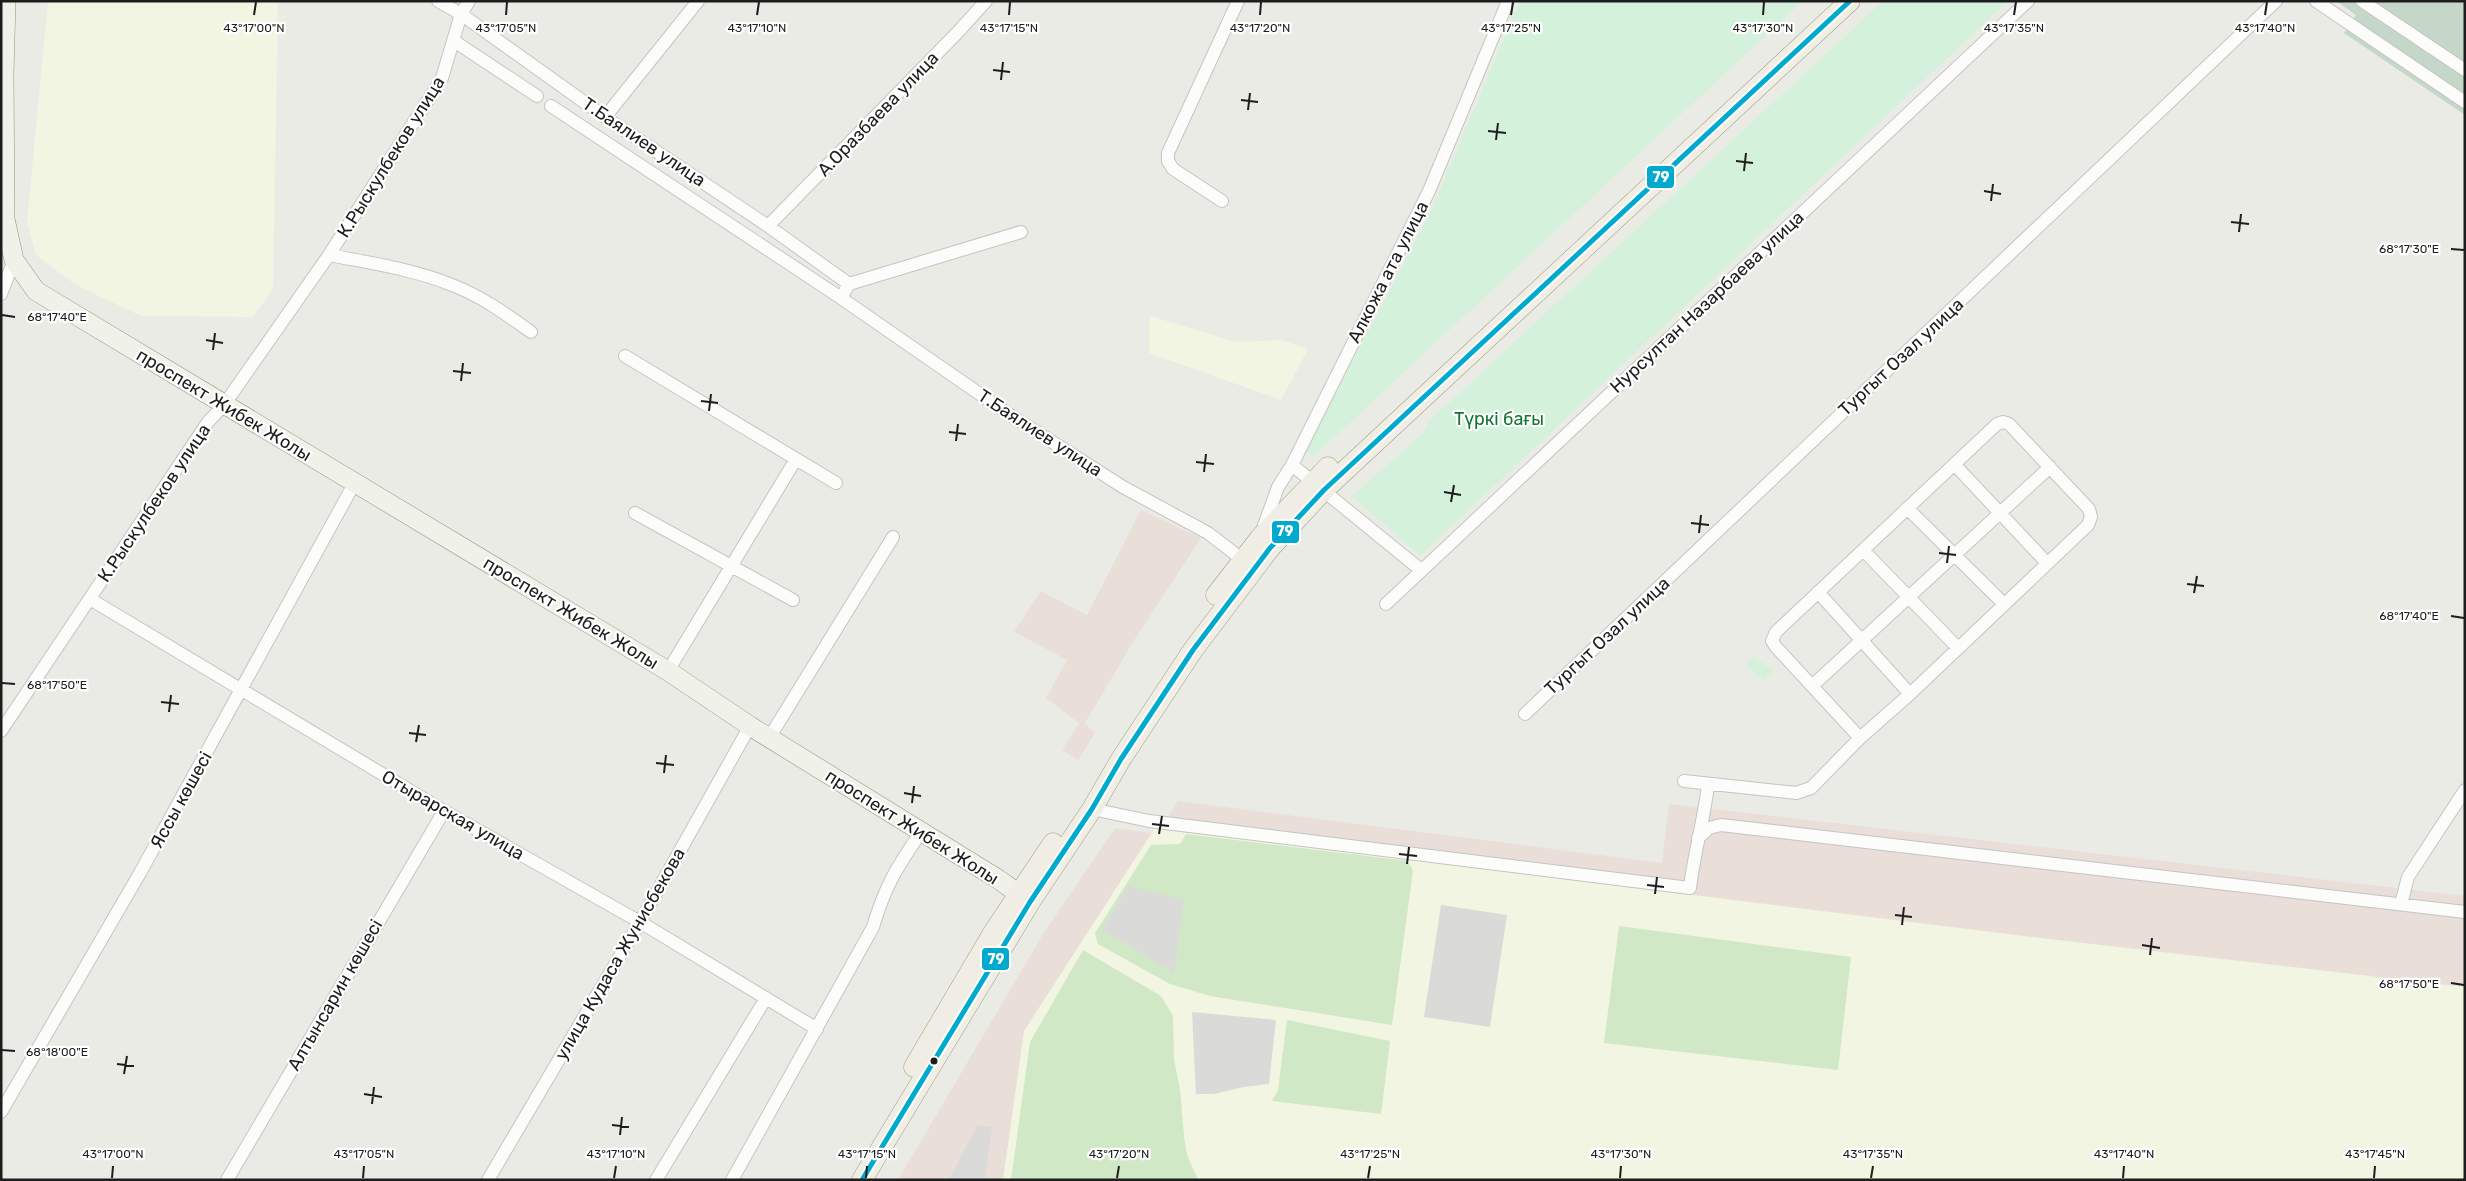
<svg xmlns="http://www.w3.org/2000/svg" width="2466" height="1181" font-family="Rubik,sans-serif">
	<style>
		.commercial { fill: #e9ded8 }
		.education { fill: #f1f5e1 }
		.grass { fill: #d1e8c6 }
		.cemetery { fill: #c5d7c9 }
		.park { fill: #d4f1db }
		.parking { fill: #dadad8 }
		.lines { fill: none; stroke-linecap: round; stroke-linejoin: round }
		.minor-casing { stroke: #c4c4c2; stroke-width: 14 }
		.secondary-casing { stroke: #8e957f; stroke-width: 20 }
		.primary-casing { stroke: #a09d84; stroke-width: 21 }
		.minor { stroke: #fcfcfb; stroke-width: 12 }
		.secondary { stroke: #f0f2ea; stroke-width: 19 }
		.primary { stroke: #f0eee4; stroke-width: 20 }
		.bus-1-casing { stroke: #fff; stroke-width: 9 }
		.bus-1 { stroke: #00a9ce; stroke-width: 5 }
		.ticks { fill: none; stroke: #1d1d1d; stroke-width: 2 }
		.bus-dot { fill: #1d1d1d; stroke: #fff; stroke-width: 2 }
		.labels { text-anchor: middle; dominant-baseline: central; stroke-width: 4.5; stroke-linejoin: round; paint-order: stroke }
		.street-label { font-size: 18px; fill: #1d1d1d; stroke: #fff }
		.park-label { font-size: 18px; fill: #117630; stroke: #fff }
		.ticks-label { font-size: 12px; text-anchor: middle; fill: #1d1d1d; stroke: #fff; stroke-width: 4.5; stroke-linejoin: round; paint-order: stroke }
		.line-badge { stroke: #fff; stroke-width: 2 }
		.badge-label { font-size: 14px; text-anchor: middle; font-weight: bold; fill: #fff }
	</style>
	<rect width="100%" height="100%" fill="#ebebe6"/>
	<path class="commercial" d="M 1141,510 L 1201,538 L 1133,642 L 1085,723 L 1095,733 L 1078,760 L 1062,750 L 1079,723 L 1046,698 L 1067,660 L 1014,632 L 1041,591 L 1087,615 Z
		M 1178,801 L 1662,863 L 1669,804 L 2465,896 L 2465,1180 L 898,1180 L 1043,934 L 1115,828 L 1158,834 Z"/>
	<path class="education" d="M 48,1 L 278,1 L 273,289 L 253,317 L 141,316 L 76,285 L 36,255 L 27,222 Z
		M 1150,316 L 1236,342 L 1282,340 L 1308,349 L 1281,400 L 1149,353 Z
		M 1155,828 L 2024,936 L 2465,987 L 2465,1180 L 1003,1180 L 1024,1031 Z"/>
	<path class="grass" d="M 1186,834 L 1408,861 L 1413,871 L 1392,1025 L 1210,996 L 1170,984 L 1098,944 L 1095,933 L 1151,845 L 1180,844 Z
		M 1619,926 L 1851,957 L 1838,1070 L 1604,1043 Z
		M 1083,950 L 1161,996 L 1173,1016 L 1174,1060 L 1180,1089 L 1184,1136 L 1187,1155 L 1198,1180 L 1011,1180 L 1030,1042 Z
		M 1287,1020 L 1390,1041 L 1381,1114 L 1272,1101 L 1278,1090 Z"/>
	<path class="cemetery" d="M 2336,1 L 2465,1 L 2465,115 L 2344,33 L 2356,15 Z"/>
	<path class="park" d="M 1520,1 L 1803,1 L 1314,456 L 1306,451 L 1431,211 Z
		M 1883,1 L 2008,1 L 1420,556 L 1352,496 L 1423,433 L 1429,421 Z
		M 1754,656 L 1773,671 L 1765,681 L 1746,666 Z"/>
	<path class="parking" d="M 1128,886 L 1184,900 L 1174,973 L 1102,929 Z
		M 1441,905 L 1507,915 L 1490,1027 L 1424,1017 Z
		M 1192,1012 L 1276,1020 L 1269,1084 L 1244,1087 L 1214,1094 L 1196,1094 Z
		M 977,1125 L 992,1127 L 985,1180 L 949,1180 Z"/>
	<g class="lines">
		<g class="minor-casing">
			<path id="minor" d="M 438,1 L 461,14 L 605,117 L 768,226 L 849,284 L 841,298 L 1010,415 L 1123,487 L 1208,533 L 1243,560
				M 2316,1 L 2465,102
				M 2362,1 L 2465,70
				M 454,41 L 537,96
				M 551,106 L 841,298
				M 605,117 L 698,1
				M 1222,201 L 1173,169 L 1168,161 L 1168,153 L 1238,1
				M 768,226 L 958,32 L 986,1
				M 329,255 C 370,263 413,269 452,285 C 481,296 506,314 531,332
				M 849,284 L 1021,232
				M 1,294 L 14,260
				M 625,356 L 836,483
				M 1292,465 L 1421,570
				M 1955,465 L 2047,563
				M 1907,508 L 2004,604
				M 635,513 L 793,600
				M 1262,531 L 1278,487 L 1292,465 L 1429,191 L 1508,1
				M 1863,550 L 1958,648
				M 1818,592 L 1910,694
				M 90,599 L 444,811 L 640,922 L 817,1029
				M 1386,604 L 2028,1
				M 668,671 L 796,459
				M 1812,686 L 2050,467
				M 1525,714 L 2276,1
				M 1,731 L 208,422 L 224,405 L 329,255 L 442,78 L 461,14 L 469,1
				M 769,738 L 893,537
				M 1684,781 L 1796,793 L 1811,788 L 1860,738 L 1910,694 L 2088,525 L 2091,517 L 2089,509 L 2009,424 L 2003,422 L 1997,424 L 1776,632 L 1772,641 L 1776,647 L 1860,738
				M 1092,809 L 1149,821 L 1690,888 C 1694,853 1704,820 1708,785
				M 1698,838 L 1709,828 L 1721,825 L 2465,912
				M 2401,904 L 2408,877 L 2465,790
				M 1,1112 L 140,873 L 354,484
				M 227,1180 L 444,811
				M 488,1180 L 640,922 L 750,726
				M 656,1180 L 766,998
				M 732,1180 L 873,927 C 885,886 897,867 921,832"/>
		</g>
		<g class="secondary-casing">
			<path id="secondary" d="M 6,1 L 4,74 L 5,219 L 14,260 L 36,291 L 668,671 L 750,726 L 998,879 L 1030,902"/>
		</g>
		<g class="primary-casing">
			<path id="primary" d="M 1216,595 L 1260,538 L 1328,467
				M 914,1067 L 993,933 L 1053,843
				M 862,1180 L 1030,902 L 1092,809 L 1121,759 L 1193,650 L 1270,548 L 1324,490 L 1850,1"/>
		</g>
		<use href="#minor" class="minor"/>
		<use href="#secondary" class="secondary"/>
		<use href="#primary" class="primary"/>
		<g class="bus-1-casing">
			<path id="bus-1" d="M 862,1180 L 1030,902 L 1092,809 L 1121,759 L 1193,650 L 1270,548 L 1324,490 L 1850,1"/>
		</g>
		<use href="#bus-1" class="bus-1"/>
	</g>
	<path class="ticks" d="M 254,15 L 256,2M 506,15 L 507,2M 757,15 L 759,2M 1009,15 L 1010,2M 1260,15 L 1261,2M 1511,15 L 1513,2M 1763,15 L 1764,2M 2014,15 L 2016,2M 2265,15 L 2267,2M 993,70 L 1010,72M 1001,80 L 1003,62M 1241,100 L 1258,102M 1248,110 L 1250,93M 1488,131 L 1506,133M 1496,140 L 1498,123M 1736,161 L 1753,163M 1744,171 L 1746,153M 1984,191 L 2001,194M 1991,201 L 1993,184M 2231,222 L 2249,224M 2239,232 L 2241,214M 2451,249 L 2464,250M 2,315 L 15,317M 206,340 L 223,343M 213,350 L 215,333M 453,371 L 471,373M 461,381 L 463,363M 701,401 L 718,403M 709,411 L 711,394M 949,432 L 966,434M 956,441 L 958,424M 1196,462 L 1214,464M 1204,472 L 1206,454M 1444,492 L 1461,495M 1451,502 L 1454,485M 1691,523 L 1709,525M 1699,533 L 1701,515M 1939,553 L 1956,555M 1947,563 L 1949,546M 2187,584 L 2204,586M 2194,593 L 2197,576M 2451,616 L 2464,618M 2,683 L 15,684M 161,702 L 179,704M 169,712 L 171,695M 409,733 L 426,735M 416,742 L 419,725M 656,763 L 674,765M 664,773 L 666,755M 904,793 L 921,796M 912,803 L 914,786M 1152,824 L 1169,826M 1159,834 L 1162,816M 1399,854 L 1417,856M 1407,864 L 1409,847M 1647,885 L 1664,887M 1655,894 L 1657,877M 1895,915 L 1912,917M 1902,925 L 1904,907M 2142,945 L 2160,948M 2150,955 L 2152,938M 2451,983 L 2464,985M 2,1050 L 15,1051M 117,1064 L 134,1066M 124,1074 L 127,1056M 364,1094 L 382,1097M 372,1104 L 374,1087M 612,1125 L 629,1127M 620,1135 L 622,1117M 112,1178 L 113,1166M 363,1178 L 364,1166M 614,1178 L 616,1166M 866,1178 L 867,1166M 1117,1178 L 1119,1166M 1368,1178 L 1370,1166M 1620,1178 L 1621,1166M 1871,1178 L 1873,1166M 2123,1178 L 2124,1166M 2374,1178 L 2375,1166"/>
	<circle class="bus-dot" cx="934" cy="1061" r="4.5"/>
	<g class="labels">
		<g class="street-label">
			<text transform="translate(878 114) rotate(-46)">А.Оразбаева улица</text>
			<text transform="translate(644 142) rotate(34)">Т.Баялиев улица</text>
			<text transform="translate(391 157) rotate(-58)">К.Рыскулбеков улица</text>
			<text transform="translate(1388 272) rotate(-63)">Алкожа ата улица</text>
			<text transform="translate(1707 302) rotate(-43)">Нурсултан Назарбаева улица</text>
			<text transform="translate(1901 357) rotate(-43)">Тургыт Озал улица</text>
			<text transform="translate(224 405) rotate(31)">проспект Жибек Жолы</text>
			<text transform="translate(1040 433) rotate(33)">Т.Баялиев улица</text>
			<text transform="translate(154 503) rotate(-56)">К.Рыскулбеков улица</text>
			<text transform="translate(571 613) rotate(31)">проспект Жибек Жолы</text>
			<text transform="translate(1607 636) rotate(-43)">Тургыт Озал улица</text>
			<text transform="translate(181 800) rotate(-61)">Яссы көшесі</text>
			<text transform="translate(453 815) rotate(30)">Отырарская улица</text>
			<text transform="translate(912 827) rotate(32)">проспект Жибек Жолы</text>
			<text transform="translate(620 954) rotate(-60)">улица Кудаса Жунисбекова</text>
			<text transform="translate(335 995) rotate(-60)">Алтынсарин көшесі</text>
		</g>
		<g class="park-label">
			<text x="1499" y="419">Түркі бағы</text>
		</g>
	</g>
	<g class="ticks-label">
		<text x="254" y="32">43°17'00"N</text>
		<text x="506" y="32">43°17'05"N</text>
		<text x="757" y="32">43°17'10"N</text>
		<text x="1009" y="32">43°17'15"N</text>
		<text x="1260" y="32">43°17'20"N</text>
		<text x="1511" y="32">43°17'25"N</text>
		<text x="1763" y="32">43°17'30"N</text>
		<text x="2014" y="32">43°17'35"N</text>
		<text x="2265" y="32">43°17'40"N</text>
		<text x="2409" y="253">68°17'30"E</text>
		<text x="57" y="321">68°17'40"E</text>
		<text x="2409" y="620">68°17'40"E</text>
		<text x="57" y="689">68°17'50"E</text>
		<text x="2409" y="988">68°17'50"E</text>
		<text x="57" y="1056">68°18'00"E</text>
		<text x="113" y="1158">43°17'00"N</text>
		<text x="364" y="1158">43°17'05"N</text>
		<text x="616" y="1158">43°17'10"N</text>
		<text x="867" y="1158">43°17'15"N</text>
		<text x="1119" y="1158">43°17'20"N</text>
		<text x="1370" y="1158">43°17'25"N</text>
		<text x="1621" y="1158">43°17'30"N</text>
		<text x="1873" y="1158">43°17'35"N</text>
		<text x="2124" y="1158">43°17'40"N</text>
		<text x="2375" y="1158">43°17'45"N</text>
	</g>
	<g class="line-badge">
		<rect x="1646" y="165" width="29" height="24" rx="5" fill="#00a9ce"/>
		<rect x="1271" y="520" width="29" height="24" rx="5" fill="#00a9ce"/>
		<rect x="981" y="947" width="29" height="24" rx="5" fill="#00a9ce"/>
	</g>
	<g class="badge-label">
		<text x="1661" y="182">79</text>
		<text x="1285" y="536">79</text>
		<text x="996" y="964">79</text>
	</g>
	<rect width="2466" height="1181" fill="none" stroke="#1d1d1d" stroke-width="5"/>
</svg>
